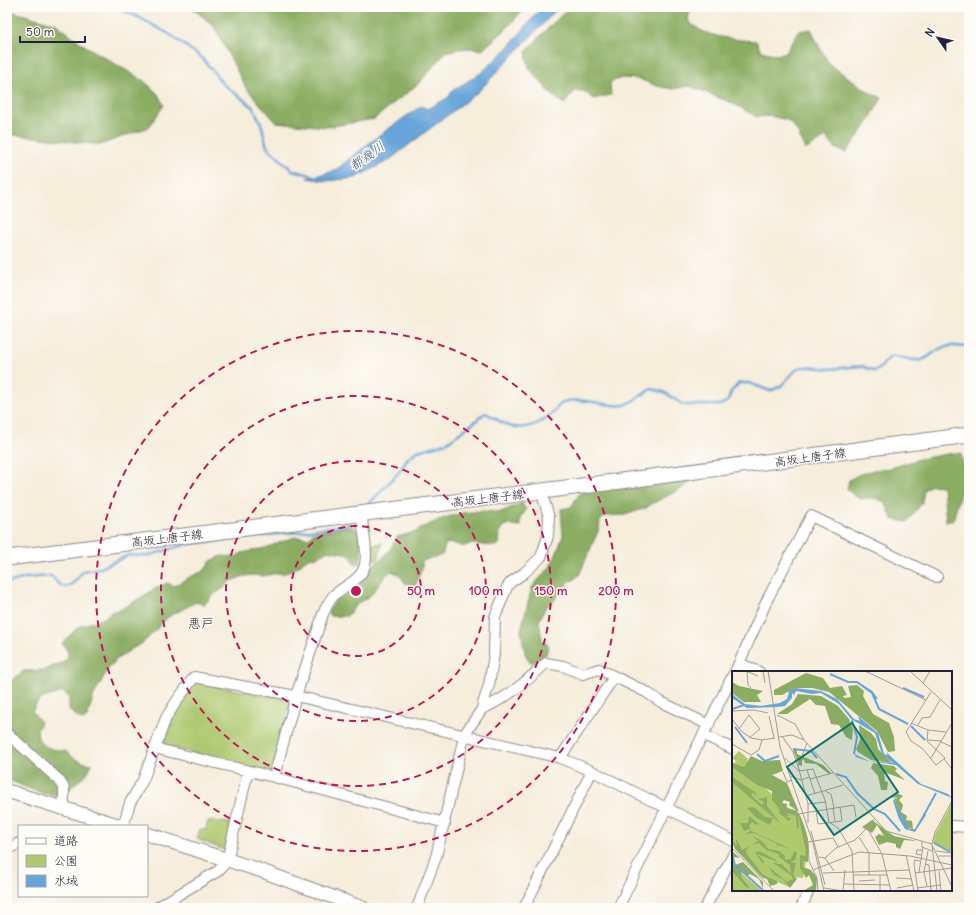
<svg xmlns="http://www.w3.org/2000/svg" width="976" height="915" font-family="Delius,'Klee One',sans-serif">
	<style>
		.green { fill: #afc96f; stroke: #687655 }
		.forest { fill: #8bad62; stroke: #56684e }
		.water { fill: #68a5da; stroke: #45648a }
		.lines { fill: none; stroke-linecap: round; stroke-linejoin: round }
		.stream { stroke: #68a5da; stroke-width: 2.5 }
		.minor-casing { stroke: #8c888b; stroke-width: 12 }
		.tertiary-casing { stroke: #8c888b; stroke-width: 15 }
		.secondary-casing { stroke: #8c888b; stroke-width: 17 }
		.minor { stroke: #fff; stroke-width: 10 }
		.tertiary { stroke: #fff; stroke-width: 13 }
		.secondary { stroke: #fff; stroke-width: 15 }
		.ring { fill: none; stroke: #c2185b; stroke-width: 2; stroke-dasharray: 7 5 }
		.labels { text-anchor: middle; dominant-baseline: central; stroke-width: 3; stroke-linejoin: round; paint-order: stroke }
		.street-label { font-size: 12px; fill: #22223b; stroke: #fdfcf7 }
		.water-label { font-size: 13px; font-style: italic; fill: #425d83; stroke: #fdfcf7 }
		.neighbourhood-label { font-size: 13px; font-weight: bold; fill: #654d52; stroke: #fdfcf7 }
		.inset-river { fill: none; stroke: #68a5da; stroke-width: 2 }
		.inset-road { fill: none; stroke: #a19c9b; stroke-width: 1 }
		.view { fill: #0f766e; fill-opacity: 0.15; stroke: #0f766e; stroke-width: 2 }
		.inset-edge { fill: none; stroke: #22223b; stroke-width: 2 }
		.centre { fill: #c2185b; stroke: #fdfcf7; stroke-width: 2 }
		.ring-label { font-size: 12px; text-anchor: middle; font-weight: bold; fill: #c2185b; stroke: #fdfcf7; stroke-width: 3; stroke-linejoin: round; paint-order: stroke }
	</style>
	<rect width="100%" height="100%" fill="#fdfcf7"/>
	<filter id="ink" filterUnits="userSpaceOnUse"><feTurbulence type="fractalNoise" baseFrequency=".025" numOctaves="2"/><feDisplacementMap in="SourceGraphic" scale="8" xChannelSelector="R" yChannelSelector="G"/><feConvolveMatrix kernelMatrix="1 2 1 2 8 2 1 2 1" color-interpolation-filters="sRGB"/></filter>
	<filter id="wash" filterUnits="userSpaceOnUse"><feTurbulence type="fractalNoise" baseFrequency=".012" numOctaves="4" result="noise"/><feDisplacementMap in="SourceGraphic" scale="16" xChannelSelector="R" yChannelSelector="G"/><feGaussianBlur stdDeviation="0.9" result="paint"/><feColorMatrix in="noise" values="0 0 0 0 0 0 0 0 0 0 0 0 0 0 0 0 0 1.4 0 .05"/><feComposite in="paint" operator="in"/></filter>
	<g filter="url(#wash)">
		<rect width="100%" height="100%" fill="#f6eddb"/>
		<path class="green" d="M 382,543 L 378,560 L 374,559 L 369,555 L 369,546 Z
			M 201,683 L 291,700 L 272,771 L 268,773 L 161,745 L 175,710 L 195,684 Z
			M 208,821 L 233,823 L 227,851 L 197,839 L 200,829 L 206,830 Z"/>
		<path class="forest" d="M 191,7 L 526,7 L 504,31 L 482,50 L 472,48 L 458,49 L 446,52 L 419,83 L 374,119 L 327,127 L 276,122 L 246,88 L 214,26 Z
			M 570,7 L 692,7 L 690,10 L 688,20 C 700,37 736,40 756,41 L 761,51 L 777,55 L 786,52 L 799,31 L 811,29 L 819,46 L 830,65 L 871,93 L 882,98 L 865,127 L 846,153 L 835,148 L 826,137 L 805,150 L 797,131 L 788,120 L 769,116 L 757,117 L 732,103 L 690,86 L 673,89 L 657,86 L 639,79 L 622,78 L 610,82 L 611,95 L 593,99 L 584,91 L 575,91 L 564,104 L 551,94 L 529,68 L 526,52 L 542,34 Z
			M 7,10 L 56,24 L 84,45 L 144,81 L 157,93 L 164,105 L 149,127 L 100,145 L 16,135 L 7,137 Z
			M 953,453 L 961,453 L 964,472 L 962,485 L 953,521 L 946,521 L 943,486 L 932,485 L 924,489 L 922,503 L 907,522 L 892,519 C 890,515 888,507 886,504 C 879,497 869,497 861,499 L 853,495 L 847,489 L 849,480 L 858,475 L 873,470 L 891,468 L 919,459 Z
			M 692,478 L 690,483 L 681,489 L 653,503 L 646,508 L 625,515 L 605,516 L 600,521 L 599,529 L 579,575 L 574,580 L 569,581 L 552,603 L 545,608 L 539,622 L 542,640 L 549,646 L 546,654 L 540,661 L 530,662 L 525,654 L 521,630 L 532,587 L 550,567 L 556,555 L 563,536 L 561,509 L 571,507 L 580,493 Z
			M 522,503 L 526,510 L 520,518 L 520,526 L 504,525 L 500,531 L 499,544 L 496,546 L 470,544 L 461,547 L 459,545 L 446,543 L 442,555 L 422,561 L 422,568 L 415,587 L 405,583 L 399,574 L 391,571 L 387,574 L 370,596 L 358,603 L 347,616 L 330,616 L 328,612 L 337,598 L 363,580 L 374,564 L 381,560 L 391,548 L 397,537 L 416,532 L 421,528 L 444,518 L 462,513 L 479,511 L 501,512 Z
			M 343,527 L 354,527 C 363,536 362,551 360,563 L 356,565 C 346,548 344,555 328,550 L 315,558 L 310,557 L 304,561 L 299,566 L 283,574 L 278,573 L 262,576 L 254,575 L 244,576 L 231,581 L 224,588 L 213,595 L 204,605 L 196,602 L 168,617 L 143,643 L 133,648 L 117,659 L 108,669 L 94,695 L 87,717 L 83,720 L 77,717 L 69,710 L 69,697 L 63,692 L 40,699 L 32,711 L 40,721 L 40,725 L 37,729 C 38,732 37,735 38,738 C 42,749 57,750 66,751 C 73,759 80,762 91,764 C 89,774 83,777 76,783 C 72,787 69,791 64,793 C 49,801 22,784 7,780 L 7,684 L 24,671 L 46,670 L 55,665 L 62,663 L 68,657 L 68,652 L 62,643 L 78,627 L 104,618 L 111,612 L 122,609 L 158,587 L 167,583 L 174,586 L 190,577 L 204,571 L 211,561 L 222,556 L 235,557 L 242,553 L 265,548 L 295,537 L 309,538 L 313,533 Z"/>
		<path class="water" d="M 542,7 L 559,7 L 479,91 L 388,161 L 355,178 L 326,181 L 307,178 L 335,171 L 350,158 L 384,132 L 421,106 L 428,109 L 449,97 L 452,91 L 481,73 L 508,48 Z"/>
		<g class="lines">
			<path class="stream" d="M 115,7 L 140,18 L 169,34 L 201,57 L 213,71 L 223,84 L 252,106 L 261,123 L 267,147 L 292,170 L 317,177
				M 367,506 L 399,472 L 408,458 L 413,454 L 418,451 L 446,443 L 476,421 L 482,415 L 486,413 C 505,424 511,432 534,425 C 541,422 546,419 552,414 C 557,408 560,402 568,401 C 588,397 607,408 625,405 C 631,403 645,393 651,389 L 664,392 L 682,404 L 687,405 L 720,405 L 728,401 L 731,392 L 739,383 L 749,383 L 770,391 L 781,386 L 796,370 L 801,367 L 811,367 L 830,369 L 862,366 L 874,371 L 879,369 L 890,357 C 900,355 911,362 921,360 C 928,359 932,353 938,350 C 947,344 958,346 969,347
				M 7,583 L 26,578 L 51,576 C 54,578 57,583 60,585 C 71,591 78,577 83,571 L 100,568 L 129,555 L 147,556 L 187,544 L 306,531 L 351,524"/>
		</g>
	</g>
	<g filter="url(#ink)">
		<g class="lines">
			<g class="minor-casing">
				<path id="minor" d="M 739,663 L 759,672
					M 735,672 L 769,596 L 811,516 L 937,577
					M 482,709 C 507,698 526,682 546,663 L 563,666 L 583,674 L 599,669 L 646,692 L 661,702 L 709,725
					M 7,733 L 59,780 L 64,788 L 64,808
					M 704,735 L 733,749
					M 154,748 L 274,777 L 445,823
					M 560,758 L 614,677
					M 274,777 L 296,696 L 323,614 C 326,607 329,601 334,595 C 344,586 359,581 364,568 C 369,555 363,528 361,514
					M 123,826 L 130,803 L 143,780 L 166,718 L 176,702 L 194,677 L 296,696 L 560,758 L 592,771 L 733,841
					M 951,826 L 969,827
					M 7,850 L 19,843
					M 156,908 L 218,871 L 227,861 L 248,771
					M 417,908 L 436,857 L 463,741 L 464,735 L 482,709 L 483,704 L 489,685 L 494,654 L 495,617 L 507,587 L 511,582 L 524,573 L 541,557 L 548,536 L 549,517 L 541,491
					M 524,908 L 592,771
					M 618,908 L 666,809 L 733,675
					M 705,908 L 733,855
					M 801,908 L 809,890"/>
			</g>
			<g class="tertiary-casing">
				<path id="tertiary" d="M 7,791 L 121,826
					M 147,834 L 259,870 L 363,908"/>
			</g>
			<g class="secondary-casing">
				<path id="secondary" d="M 7,558 L 606,483 L 969,435"/>
			</g>
			<use href="#minor" class="minor"/>
			<use href="#tertiary" class="tertiary"/>
			<use href="#secondary" class="secondary"/>
		</g>
	</g>
	<g class="ring">
		<circle cx="356" cy="591" r="65"/>
		<circle cx="356" cy="591" r="130"/>
		<circle cx="356" cy="591" r="195"/>
		<circle cx="356" cy="591" r="260"/>
	</g>
	<g class="labels">
		<g class="street-label">
			<text transform="translate(810 457) rotate(-8)">高坂上唐子線</text>
			<text transform="translate(488 498) rotate(-7)">高坂上唐子線</text>
			<text transform="translate(167 538) rotate(-7)">高坂上唐子線</text>
		</g>
		<g class="water-label">
			<text transform="translate(367 156) rotate(-36)">都幾川</text>
		</g>
		<g class="neighbourhood-label">
			<text x="201" y="623">悪戸</text>
		</g>
	</g>
	<g transform="translate(732 671)">
		<rect width="220" height="220" fill="#f6eddb"/>
		<path d="M 7,80 L 16,88 L 14,97 L 27,112 L 66,145 L 76,179 L 71,207 L 63,206 L 58,216 L 28,205 L 0,173 L 0,92 L 5,91 L 0,87 ZM 220,132 L 220,181 L 201,172 L 203,163 ZM 0,194 L 28,218 L 27,220 L 0,220 Z" fill="#afc96f"/>
		<path d="M 74,2 L 91,7 L 98,17 L 110,15 L 115,24 L 111,25 L 112,27 L 119,26 L 116,15 L 125,14 L 132,20 L 131,25 L 141,43 L 157,52 L 162,66 L 163,80 L 156,81 L 145,60 L 97,21 L 80,17 L 63,17 L 50,24 L 42,24 L 42,19 ZM 0,11 L 7,15 L 31,20 L 25,24 L 29,31 L 12,31 L 0,22 ZM 66,23 L 89,25 L 106,35 L 117,48 L 121,58 L 120,69 L 114,66 L 107,54 L 99,53 L 93,35 L 84,34 L 78,28 L 55,43 L 45,43 L 60,33 ZM 127,54 L 139,62 L 144,68 L 146,78 L 160,92 L 139,89 L 126,81 L 124,78 L 128,69 ZM 61,79 L 65,79 L 65,83 L 91,94 L 99,102 L 97,103 L 84,93 L 73,92 L 72,88 L 70,90 L 70,95 L 67,94 ZM 19,85 L 30,90 L 48,89 L 51,100 L 40,104 L 55,112 L 67,141 L 57,134 L 58,131 L 52,129 L 50,132 L 55,133 L 54,137 L 63,139 L 68,144 L 73,157 L 76,168 L 76,191 L 71,190 L 71,196 L 79,199 L 85,207 L 84,220 L 71,220 L 81,214 L 77,204 L 74,207 L 68,197 L 68,184 L 73,185 L 74,180 L 66,144 L 67,157 L 65,158 L 64,145 L 55,142 L 57,145 L 54,145 L 59,148 L 57,150 L 47,142 L 48,139 L 40,129 L 40,120 L 25,114 L 0,96 L 0,92 L 12,96 ZM 141,92 L 162,95 L 165,98 L 163,100 L 173,109 L 152,101 L 153,110 L 156,111 L 155,119 L 149,119 L 146,105 L 139,97 ZM 0,106 L 23,121 L 26,126 L 21,122 L 19,124 L 30,134 L 32,131 L 26,128 L 35,126 L 35,135 L 49,153 L 1,112 ZM 165,122 L 171,125 L 167,129 L 171,134 L 169,141 L 175,145 L 174,149 L 180,150 L 181,158 L 176,157 L 170,146 L 163,131 L 165,126 L 159,127 ZM 22,136 L 33,146 L 41,147 L 38,154 L 25,147 L 15,137 ZM 17,145 L 27,153 L 25,154 L 20,151 L 17,155 L 19,160 L 59,178 L 45,174 L 44,172 L 22,162 L 13,163 L 18,160 L 17,158 L 12,160 L 8,152 L 16,152 ZM 140,149 L 162,165 L 185,170 L 172,169 L 168,178 L 164,176 L 164,173 L 155,171 L 147,174 L 143,166 L 147,163 L 152,165 L 145,154 L 140,162 L 130,156 ZM 20,165 L 30,170 L 36,178 L 47,180 L 53,185 L 53,189 L 59,188 L 62,180 L 65,182 L 63,189 L 58,191 L 64,192 L 61,204 L 65,208 L 58,217 L 52,209 L 42,204 L 36,195 L 55,211 L 61,208 L 60,205 L 41,192 L 45,192 L 43,190 L 25,183 L 32,190 L 31,193 L 23,181 L 27,180 L 44,189 L 45,193 L 50,193 L 59,203 L 58,194 L 47,186 L 47,183 L 34,179 L 27,172 L 20,174 L 26,170 ZM 4,167 L 10,179 L 18,175 L 14,179 L 14,182 L 31,204 L 45,210 L 45,213 L 38,215 L 35,208 L 31,207 L 3,178 L 0,169 L 5,175 ZM 0,180 L 8,187 L 2,186 L 3,194 L 11,191 L 31,211 L 31,217 L 27,208 L 18,203 L 15,205 L 10,199 L 9,206 L 18,217 L 14,216 L 0,200 Z" fill="#8bad62"/>
		<path d="M 63,17 L 89,20 L 105,28 L 122,48 L 128,50 L 126,46 L 127,46 L 146,62 L 152,83 L 155,84 L 155,82 L 189,113 L 216,123 L 220,127 L 186,113 L 164,94 L 136,90 L 124,86 L 122,83 L 137,90 L 161,92 L 150,83 L 143,62 L 119,48 L 107,33 L 89,22 L 80,23 L 64,20 L 62,24 L 60,22 L 60,27 L 53,35 L 45,36 L 15,37 L 0,27 L 0,23 L 13,33 L 29,35 L 48,32 L 55,28 L 57,21 L 55,21 ZM 165,125 L 163,131 L 177,158 L 183,158 L 192,142 L 194,144 L 183,161 L 173,158 L 167,148 L 161,130 Z" fill="#68a5da"/>
		<path class="inset-river" d="M 98,3 L 116,11 L 125,11 L 140,22 L 147,38 L 176,53M 125,11 L 140,21 L 145,28M 171,17 L 192,26M 0,38 L 12,34M 120,49 L 125,66 L 122,83M 179,55 L 193,69M 3,56 L 15,72M 61,78 L 79,80 L 85,87M 25,83 L 33,90 L 47,85M 104,103 L 114,106 L 125,122 L 142,138 L 153,143 L 168,160M 192,144 L 204,122M 202,172 L 218,181M 0,184 L 3,194 L 32,220"/>
		<path class="inset-road" d="M 14,0 L 26,5M 15,0 L 16,14 L 19,17M 31,0 L 33,12M 36,0 L 48,76 L 81,172 L 92,220M 133,0 L 194,29M 178,0 L 220,39M 191,12 L 198,0M 0,40 L 22,39 L 36,42M 45,44 L 63,53 L 72,69M 37,45 L 42,67M 0,48 L 9,60 L 19,67 L 30,69 L 43,67M 179,52 L 196,59 L 214,61M 186,54 L 190,47 L 198,46 L 208,29M 7,58 L 17,44 L 28,58 L 17,67M 196,59 L 195,70 L 213,87 L 204,94 L 191,78 L 179,70 L 174,61 L 199,21M 50,65 L 61,81 L 66,95 L 76,133 L 76,152M 47,66 L 60,64 L 72,69 L 154,160 L 200,173 L 205,220M 196,69 L 209,70M 209,71 L 220,76M 0,73 L 19,84 L 27,79 L 30,69M 53,87 L 67,100M 199,87 L 220,52M 212,88 L 220,98M 66,95 L 75,72M 75,99 L 83,123M 67,100 L 81,98 L 93,129 L 97,151 L 106,157 L 120,180 L 122,220M 51,101 L 55,111 L 60,109M 59,105 L 69,109 L 77,106M 78,108 L 101,102M 45,119 L 58,126 L 66,143 L 122,134 L 124,146M 93,120 L 99,123 L 102,137M 74,125 L 111,114M 76,133 L 94,131M 101,137 L 103,150M 84,139 L 86,153 L 110,150 L 108,136M 142,148 L 135,157 L 150,183 L 159,220M 79,160 L 93,214M 127,166 L 137,182 L 137,204M 190,170 L 190,176 L 200,180M 200,173 L 203,161 L 220,130M 200,174 L 220,216M 0,177 L 42,220M 204,180 L 220,182M 174,184 L 182,220M 189,184 L 184,183 L 185,179 L 190,179M 206,185 L 220,185M 87,186 L 93,187 L 102,200M 93,187 L 104,177 L 123,169 L 135,157M 193,193 L 197,194 L 199,220M 81,199 L 127,181 L 178,185 L 220,194M 207,200 L 209,220M 187,201 L 191,176M 91,202 L 178,199M 183,202 L 220,197M 122,204 L 155,204M 148,204 L 148,220M 164,207 L 180,208M 127,210 L 143,209M 112,213 L 157,214M 195,215 L 192,201 L 196,180M 92,217 L 111,220M 165,217 L 181,214M 185,217 L 209,214M 86,220 L 85,207 L 77,190 L 76,171 L 101,167 L 106,176M 111,220 L 113,199M 139,220 L 159,220M 186,220 L 182,193 L 183,189 L 188,190"/>
		<path class="view" d="M 120,52 L 166,121 L 102,164 L 55,96 Z"/>
		<rect width="220" height="220" class="inset-edge"/>
	</g>
	<circle cx="356" cy="591" r="6" class="centre"/>
	<g class="ring-label">
		<text x="421" y="595">50 m</text>
		<text x="486" y="595">100 m</text>
		<text x="551" y="595">150 m</text>
		<text x="616" y="595">200 m</text>
	</g>
	<rect width="976" height="915" fill="none" stroke="#fdfcf7" stroke-width="24"/>
	<rect x="18" y="825" width="130" height="72" fill="#fdfcf7" stroke="#a5a5ac"/>
	<rect x="26" y="838" width="20" height="6" fill="#ffffff" stroke="#a5a5ac"/>
	<text x="54" y="845" font-size="12" fill="#22223b">道路</text>
	<rect x="26" y="855" width="20" height="12" fill="#afc96f" stroke="#a5a5ac"/>
	<text x="54" y="865" font-size="12" fill="#22223b">公園</text>
	<rect x="26" y="875" width="20" height="12" fill="#68a5da" stroke="#a5a5ac"/>
	<text x="54" y="885" font-size="12" fill="#22223b">水域</text>
	<g transform="translate(938 38) rotate(304)" stroke="#fdfcf7" stroke-width="3" paint-order="stroke">
	<path d="M0-3L7 15L0 10L-7 15Z" fill="#22223b"/>
	<text y="-6" font-size="11" font-weight="bold" text-anchor="middle" fill="#22223b">N</text>
	</g>
	<path d="M20 36v6h65v-6" fill="none" stroke="#22223b" stroke-width="2"/>
	<text x="26" y="36" font-size="12" fill="#22223b" stroke="#fdfcf7" stroke-width="3" paint-order="stroke">50 m</text>
</svg>
